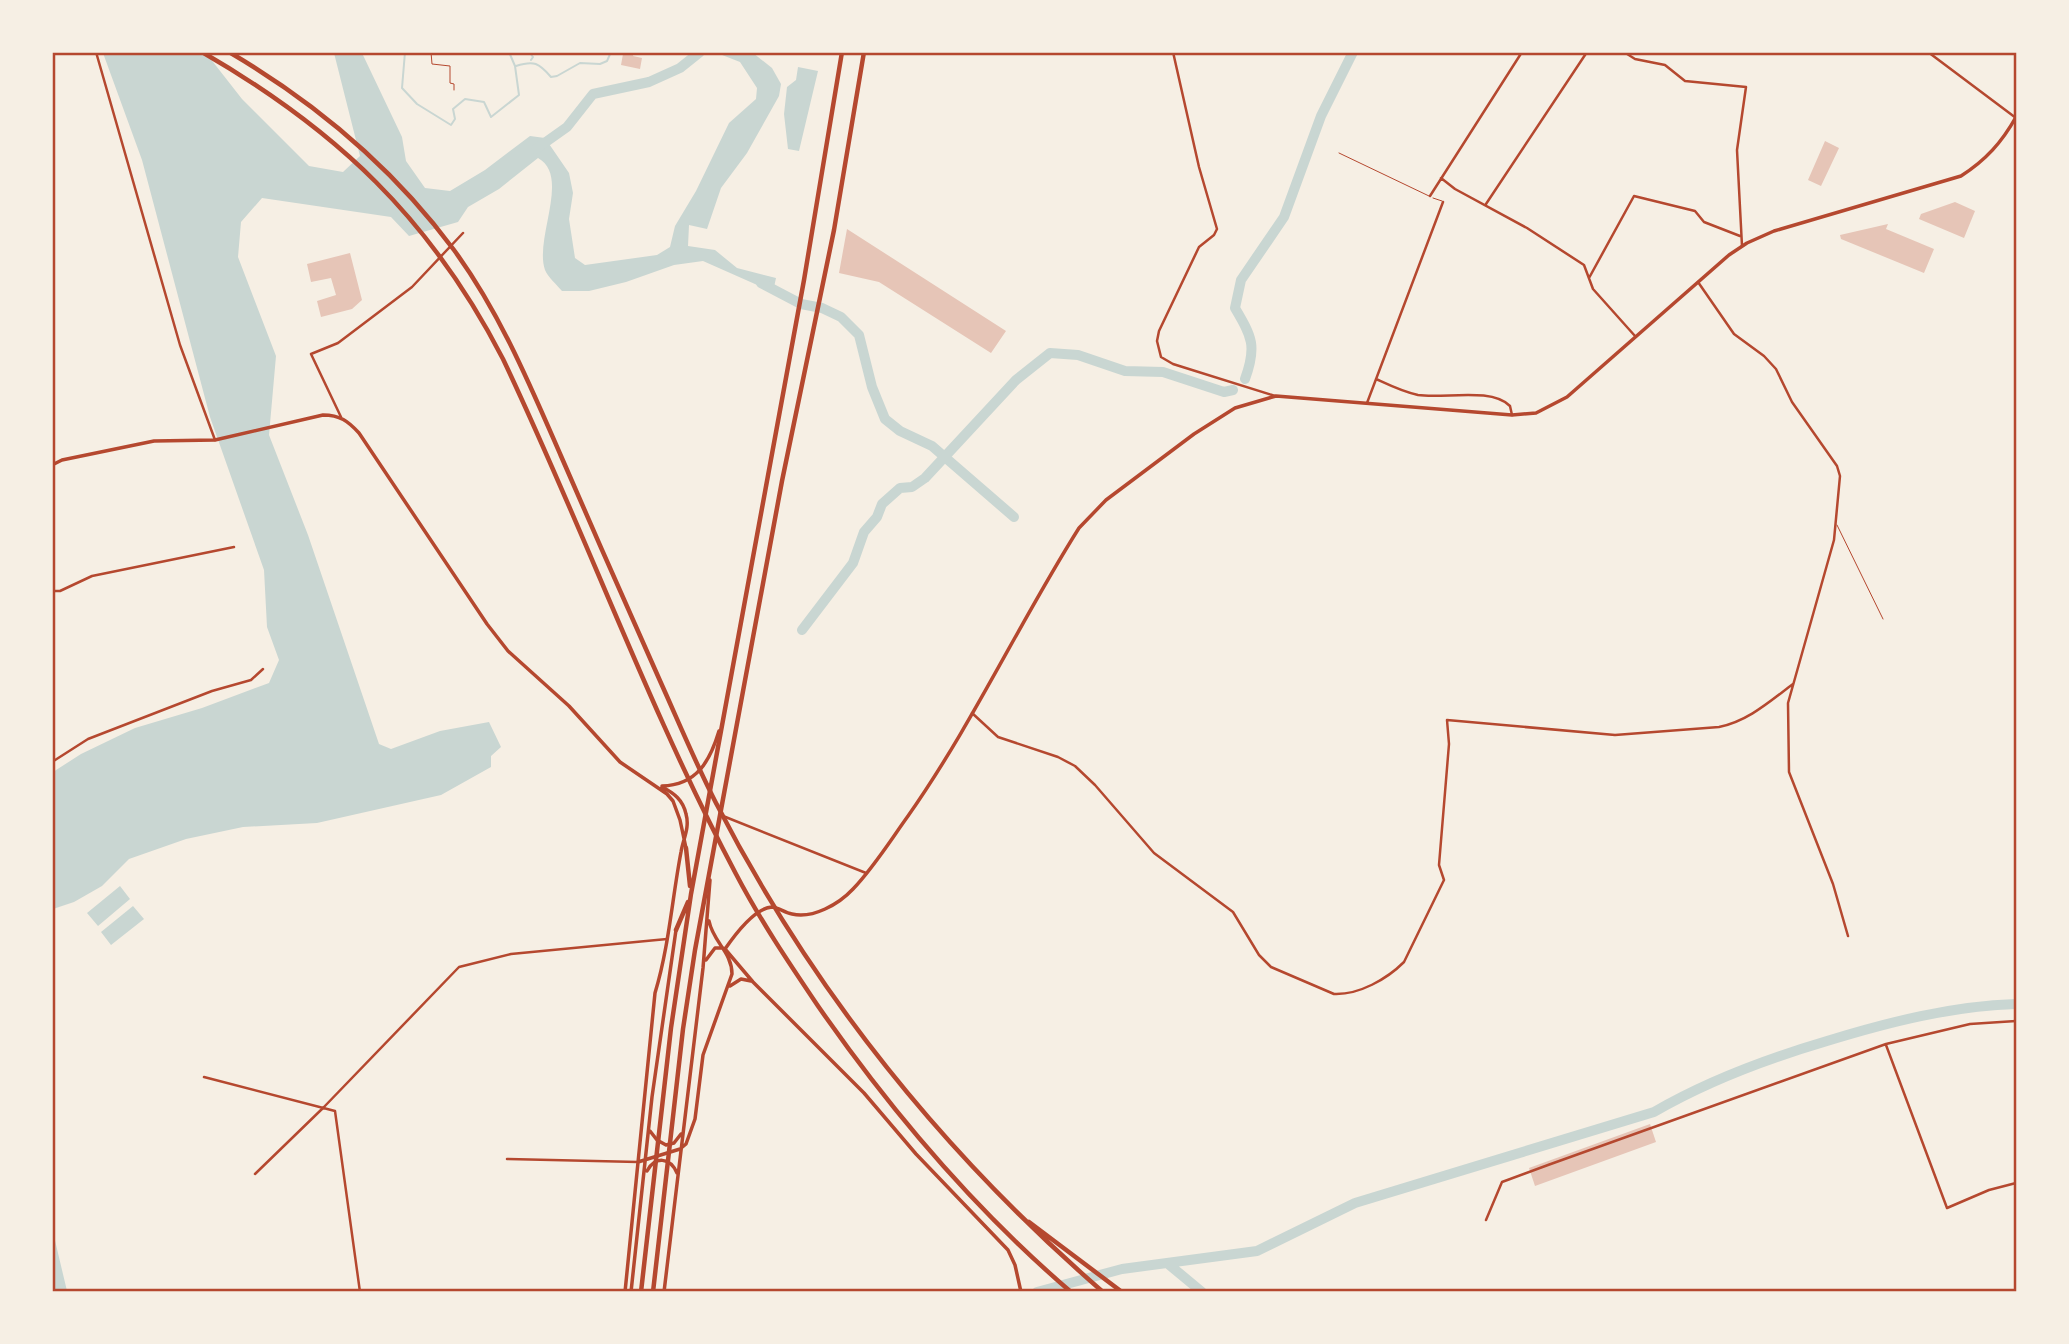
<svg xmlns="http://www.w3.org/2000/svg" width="2069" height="1344" font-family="'Open Sans',sans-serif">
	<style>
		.water { fill: #c9d6d2 }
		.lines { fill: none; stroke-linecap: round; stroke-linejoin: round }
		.stream { stroke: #c9d6d2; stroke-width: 2 }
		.river { stroke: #c9d6d2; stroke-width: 10 }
		.building { fill: #e6c5b7 }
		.path { stroke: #b5482f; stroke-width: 1 }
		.service { stroke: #b5482f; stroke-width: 1 }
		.minor { stroke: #b5482f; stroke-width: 2.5 }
		.tertiary { stroke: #b5482f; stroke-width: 2.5 }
		.secondary { stroke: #b5482f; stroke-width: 3.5 }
		.trunk { stroke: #b5482f; stroke-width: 4.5 }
		.motorway { stroke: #b5482f; stroke-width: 4.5 }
		.neatline { fill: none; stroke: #b5482f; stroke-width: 2.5 }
	</style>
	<rect width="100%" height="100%" fill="#f6efe4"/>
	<path class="water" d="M 103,53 L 206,53 L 242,99 L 309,166 L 343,172 L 360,156 L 334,53 L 362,53 L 402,137 L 406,161 L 425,188 L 450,191 L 485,170 L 530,136 L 545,138 L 569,173 L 573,193 L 569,219 L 575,258 L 585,265 L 657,255 L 670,247 L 675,226 L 696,191 L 729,123 L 756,99 L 757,88 L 740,62 L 717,53 L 753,53 L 772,68 L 781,84 L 779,96 L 747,153 L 721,188 L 707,229 L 689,225 L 688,246 L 715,250 L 737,268 L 776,278 L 773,292 L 703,261 L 674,265 L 626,282 L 589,291 L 562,291 C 557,285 548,277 545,270 C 534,238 571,176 538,158 L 499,189 L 468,207 L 458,222 L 409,236 L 391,217 L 262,198 L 241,222 L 238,257 L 276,356 L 269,435 L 308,535 L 379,744 L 391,749 L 440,731 L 489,722 L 501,747 L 491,756 L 491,767 L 441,795 L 317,823 L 243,827 L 186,839 L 129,859 L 102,886 L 74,902 L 53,909 L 53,772 L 81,754 L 135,728 L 202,708 L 269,683 L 279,660 L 267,627 L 264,570 L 210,417 L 142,160 Z
		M 798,67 L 818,71 L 799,151 L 788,149 L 784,114 L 787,87 L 796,80 Z
		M 120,886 L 130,899 L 98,926 L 87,913 Z
		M 133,906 L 144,919 L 111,945 L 101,932 Z
		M 52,1229 L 53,1232 L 67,1291 L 53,1291 Z"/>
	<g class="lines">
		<path class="stream" d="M 405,52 L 402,88 L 417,104 L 451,125 L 455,119 L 453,109 L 465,99 L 484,102 L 491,117 L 519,95 L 515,66 L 509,52
			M 530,53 L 533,57 L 531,60
			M 516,66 C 534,60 539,63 551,77 L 557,76 L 580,63 L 600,64 L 607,61 L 611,52"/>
		<path class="river" d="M 536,149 L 567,127 L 593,94 L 649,82 L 680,68 L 700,52
			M 761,283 L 801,304 L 822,308 L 841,317 L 859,335 L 872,387 L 885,419 L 900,431 L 932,446 L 1014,517
			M 1245,379 C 1257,346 1252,337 1235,308 L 1241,280 L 1284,217 L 1321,116 L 1353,52
			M 802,630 L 853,563 L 864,532 L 877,517 L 882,504 L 900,488 L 912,487 L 925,478 L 1016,380 L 1050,353 L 1078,355 L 1125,371 L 1163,372 L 1224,392 L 1233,390
			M 1167,1263 L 1202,1292
			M 1037,1292 L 1122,1269 L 1257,1251 L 1355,1203 L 1654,1112 C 1709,1080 1766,1059 1827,1041 C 1889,1022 1952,1006 2016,1004"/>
	</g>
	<path class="building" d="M 628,52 L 634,52 L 633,56 L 642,58 L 640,69 L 621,65 L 623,54 L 627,55 Z
		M 1825,141 L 1839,148 L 1821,186 L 1808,180 Z
		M 1955,202 L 1975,211 L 1964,238 L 1919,219 L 1921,214 Z
		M 1888,224 L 1886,229 L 1934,249 L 1924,273 L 1841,239 L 1840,235 Z
		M 847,229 L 1006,331 L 991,353 L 879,282 L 839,273 Z
		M 350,253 L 362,300 L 352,309 L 321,317 L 317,301 L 336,295 L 331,278 L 311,282 L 307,264 Z
		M 1650,1124 L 1656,1142 L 1535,1186 L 1529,1168 Z"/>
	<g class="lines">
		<path class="path" d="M 431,52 L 432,64 L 450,66 L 450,83 L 454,84 L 454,90"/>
		<path class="service" d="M 1339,153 L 1429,196
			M 1433,198 L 1442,201
			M 1837,525 L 1883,619"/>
		<path class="minor" d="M 1173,52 L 1199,167 L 1217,229 L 1214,235 L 1199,247 L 1159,331 L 1157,341 L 1161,357 L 1173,364 L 1275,396
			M 1624,52 L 1635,59 L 1665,65 L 1685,81 L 1746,87 L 1737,150 L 1742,246
			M 1928,52 L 2016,118
			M 1441,178 L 1455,189 L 1527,228 L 1584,265 L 1593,289 L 1635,336
			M 1430,196 L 1522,52
			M 1486,204 L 1587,52
			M 1589,278 L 1634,196 L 1695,211 L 1704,222 L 1740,236
			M 1698,282 L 1734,334 L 1764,356 L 1776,369 L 1792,402 L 1837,466 L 1840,476 L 1834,540 L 1788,703 L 1789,772 L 1833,884 L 1848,936
			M 1376,379 C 1389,385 1403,392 1418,395 C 1444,399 1491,387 1510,406 L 1512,415
			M 1367,403 L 1443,202
			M 341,417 L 311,354 L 338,343 L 412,287 L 463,233
			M 52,591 L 60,591 L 92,576 L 234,547
			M 972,713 L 998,737 L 1058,757 L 1075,766 L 1095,785 L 1154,853 L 1233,912 L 1259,955 L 1271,967 L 1334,994 C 1359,995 1387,979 1404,962 L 1444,880 L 1439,865 L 1449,744 L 1447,720 L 1615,735 L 1719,727 C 1748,721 1769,702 1793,684
			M 52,762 L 88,739 L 212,691 L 251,680 L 263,669
			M 723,816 L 866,873
			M 1886,1045 L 1947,1208 L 1989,1190 L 2016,1183
			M 204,1077 L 335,1111 L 360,1292
			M 507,1159 L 638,1162
			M 255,1174 L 323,1108 L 459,967 L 511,954 L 667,939
			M 1486,1220 L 1502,1182 L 1548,1165 L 1886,1044 L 1970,1024 L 2016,1021"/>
		<path class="tertiary" d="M 96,52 L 180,345 L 215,440"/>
		<path class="secondary" d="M 52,465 L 62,460 L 154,441 L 215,440 L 323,415 C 340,415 348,421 359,433 L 487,624 L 508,651 L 569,706 L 620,762 L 667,794 L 673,801 L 680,820 L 686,848
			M 662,786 C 697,785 710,761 719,731
			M 725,949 C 734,936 754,908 772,907 C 778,907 785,913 792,914 C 813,919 839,904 853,889 C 874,867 890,841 908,816 C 972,725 1019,623 1079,528 L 1106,500 L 1194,434 L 1235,408 L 1276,396 L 1512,415 L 1536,413 L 1567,397 L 1729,255 L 1747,243 L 1774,231 L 1961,176 C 1986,160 2002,142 2016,117
			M 725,949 L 753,982 L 864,1093 L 916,1154 L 1008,1250 L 1015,1265 L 1021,1292
			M 706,960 L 715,948 L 723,948
			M 730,986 L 741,979 L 751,981
			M 650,1131 L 657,1140 L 666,1145 L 674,1143 L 681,1134
			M 638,1162 L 680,1149 L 686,1144 L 695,1119 L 703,1055 L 732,974 C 732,952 713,942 709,921
			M 647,1171 C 655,1156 670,1157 677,1173
			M 625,1292 L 655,993 C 669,947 672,899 681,852 C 683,839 690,828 686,814 C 683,800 674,793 662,787
			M 631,1292 L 652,1097 L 676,930
			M 664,1292 L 703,968 L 710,880"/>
		<path class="trunk" d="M 686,848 L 690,886
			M 676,930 L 688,902
			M 641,1292 L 671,1028 L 691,894 L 804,280 L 842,52
			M 653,1292 L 683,1029 L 695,950 L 782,481 L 834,230 L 864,52"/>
		<path class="motorway" d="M 202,52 C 337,130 431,219 503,359 C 584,529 648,708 736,874 C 760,920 789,963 818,1006 C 891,1111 973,1208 1071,1292
			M 229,52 C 316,103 394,169 454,250 C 500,313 530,385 561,456 C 594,532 627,607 661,683 C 679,723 696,764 716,803 C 812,990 944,1154 1103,1292
			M 1029,1222 L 1122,1292"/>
	</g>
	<rect width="2069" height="1344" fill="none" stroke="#f6efe4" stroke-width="108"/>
	<rect x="54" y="54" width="1961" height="1236" class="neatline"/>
</svg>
